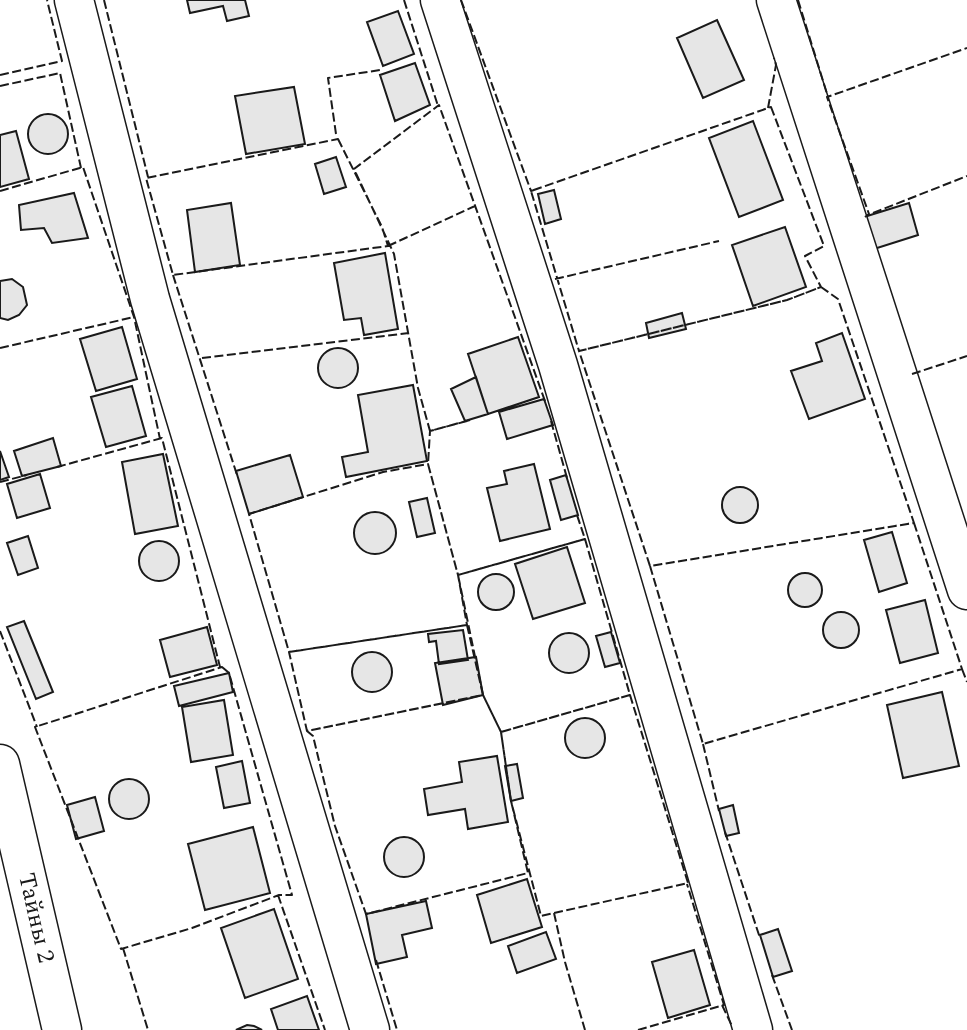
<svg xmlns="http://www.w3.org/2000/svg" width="967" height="1030" font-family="Spectral,serif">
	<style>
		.building { fill: #e6e6e6; stroke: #1a1a1a; stroke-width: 2 }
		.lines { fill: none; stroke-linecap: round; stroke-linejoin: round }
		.minor-casing { stroke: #1a1a1a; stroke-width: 41 }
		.minor { stroke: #fff; stroke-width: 38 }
		.fence { stroke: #1a1a1a; stroke-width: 2; stroke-dasharray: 9 3.5; stroke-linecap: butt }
		.labels { text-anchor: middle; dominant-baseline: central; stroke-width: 5; stroke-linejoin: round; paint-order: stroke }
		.street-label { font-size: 24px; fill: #1a1a1a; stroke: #fff }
	</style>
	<rect width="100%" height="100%" fill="#fff"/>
	<path class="building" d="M 187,0 L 245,0 L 249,16 L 227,21 L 223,6 L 190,13 Z
		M 398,11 L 414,54 L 383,66 L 367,22 Z
		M 717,20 L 744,80 L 703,98 L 677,38 Z
		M 415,63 L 430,105 L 395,121 L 380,75 Z
		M 294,87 L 305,144 L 246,154 L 235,96 Z
		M28 134a20 20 0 1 1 40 0a20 20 0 1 1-40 0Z
		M 753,121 L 783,200 L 739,217 L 709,138 Z
		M 16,131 L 29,179 L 0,187 L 0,135 Z
		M 336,157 L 346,187 L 324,194 L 315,164 Z
		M 554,190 L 561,219 L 545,224 L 538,194 Z
		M 74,193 L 88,238 L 52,243 L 44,228 L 21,230 L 19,205 Z
		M 231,203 L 240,265 L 195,272 L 187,210 Z
		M 909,203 L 918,235 L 874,249 L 864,217 Z
		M 785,227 L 806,287 L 753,306 L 732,245 Z
		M 385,253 L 398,329 L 364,335 L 361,318 L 344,320 L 334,263 Z
		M 12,279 L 23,287 L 27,305 L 19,315 L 8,320 L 0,318 L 0,281 Z
		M 682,313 L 686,329 L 649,338 L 646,323 Z
		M 122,327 L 137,379 L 96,391 L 80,339 Z
		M 842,333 L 865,399 L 809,419 L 791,371 L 822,361 L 816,343 Z
		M 518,337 L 539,397 L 488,414 L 468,354 Z
		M318 368a20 20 0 1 1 40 0a20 20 0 1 1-40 0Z
		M 476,377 L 488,414 L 465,421 L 451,389 Z
		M 413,385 L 427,461 L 346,477 L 342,457 L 368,452 L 358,395 Z
		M 132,386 L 146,436 L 106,447 L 91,397 Z
		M 544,399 L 553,425 L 507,439 L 499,412 Z
		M 53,438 L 61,466 L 22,476 L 14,451 Z
		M 0,451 L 9,477 L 0,480 Z
		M 163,454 L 178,526 L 135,534 L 122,462 Z
		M 290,455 L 303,497 L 249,514 L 236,471 Z
		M 534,464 L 550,529 L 500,541 L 487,488 L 507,484 L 504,471 Z
		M 40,474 L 50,508 L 17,518 L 7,484 Z
		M 566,475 L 578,515 L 561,520 L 550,480 Z
		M722 505a18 18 0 1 1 36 0a18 18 0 1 1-36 0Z
		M 427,498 L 435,533 L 417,537 L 409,502 Z
		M354 533a21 21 0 1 1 42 0a21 21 0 1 1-42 0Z
		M 892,532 L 907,583 L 879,592 L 864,540 Z
		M 28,536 L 38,568 L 18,575 L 7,543 Z
		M139 561a20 20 0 1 1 40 0a20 20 0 1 1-40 0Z
		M 567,547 L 585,603 L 533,619 L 515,564 Z
		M788 590a17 17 0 1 1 34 0a17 17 0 1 1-34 0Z
		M478 592a18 18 0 1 1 36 0a18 18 0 1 1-36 0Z
		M 925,600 L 938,653 L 900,663 L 886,610 Z
		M823 630a18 18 0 1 1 36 0a18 18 0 1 1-36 0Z
		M 24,621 L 53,692 L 36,699 L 7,627 Z
		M 207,627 L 217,665 L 170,677 L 160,640 Z
		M 463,630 L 468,660 L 439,664 L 436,641 L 429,642 L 428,634 Z
		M 611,632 L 620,663 L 605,667 L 596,636 Z
		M549 653a20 20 0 1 1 40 0a20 20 0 1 1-40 0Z
		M352 672a20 20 0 1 1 40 0a20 20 0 1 1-40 0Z
		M 476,657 L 483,695 L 443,705 L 435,663 Z
		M 229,673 L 233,692 L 179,706 L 174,686 Z
		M 942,692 L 959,766 L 903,778 L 887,705 Z
		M 224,700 L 233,755 L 191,762 L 182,707 Z
		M565 738a20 20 0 1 1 40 0a20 20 0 1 1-40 0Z
		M 497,756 L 508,822 L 468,829 L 465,809 L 428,815 L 424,789 L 462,782 L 459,762 Z
		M 242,761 L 250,803 L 224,808 L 216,767 Z
		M 517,764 L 523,798 L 511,801 L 505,766 Z
		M109 799a20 20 0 1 1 40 0a20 20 0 1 1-40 0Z
		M 95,797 L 104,831 L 76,839 L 67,805 Z
		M 733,805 L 739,833 L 726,836 L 719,809 Z
		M 253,827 L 270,893 L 205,910 L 188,844 Z
		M384 857a20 20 0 1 1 40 0a20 20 0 1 1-40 0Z
		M 527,879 L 542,927 L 491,943 L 477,895 Z
		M 426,901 L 432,928 L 402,935 L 407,957 L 376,964 L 366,914 Z
		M 274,909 L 298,979 L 245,998 L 221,928 Z
		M 778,929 L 792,971 L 773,977 L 760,935 Z
		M 546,932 L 556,959 L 517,973 L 508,946 Z
		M 694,950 L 710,1005 L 668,1018 L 652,962 Z
		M 307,996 L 319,1030 L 278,1030 L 271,1009 Z
		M 247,1025 L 254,1026 L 262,1030 L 236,1030 Z"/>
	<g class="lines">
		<g class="minor-casing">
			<g id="minor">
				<path d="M 74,0 L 150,299 L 370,1030"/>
				<path d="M 440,0 L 558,365 L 753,1030"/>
				<path d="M 776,0 L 967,590"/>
				<path id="s1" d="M 0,764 L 62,1030"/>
			</g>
		</g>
		<use href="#minor" class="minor"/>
		<path class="fence" d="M 104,0 L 148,177
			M 404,0 L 438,106
			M 461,0 L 531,191 L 534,190
			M 798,0 L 828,97
			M 0,75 L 62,61 L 47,0
			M 0,86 L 60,73 L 81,168
			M 771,107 L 824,246 L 805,256 L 821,287 L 787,300 L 579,351 L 531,191 Z
			M 768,108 L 776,65 L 774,58
			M 336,134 L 328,78 L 380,70
			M 338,139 L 382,227 L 388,246 L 173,275 L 146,178 Z
			M 0,191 L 83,167 L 134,317 L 160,439
			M 873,213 L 967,176
			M 865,217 L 869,214 L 827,97 L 967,48
			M 388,246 L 475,206
			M 173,275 L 237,475
			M 555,279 L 719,241
			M 821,287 L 838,299 L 914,523 L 650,566 L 579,351 L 787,300 Z
			M 0,348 L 134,317
			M 202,358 L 409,333
			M 912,374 L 967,356
			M 470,420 L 430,431 L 428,464 L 458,575 L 585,539 L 576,512
			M 467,421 L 430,431 L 418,388 L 394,254 L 354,169 L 439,105 L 546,404
			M 551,421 L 567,478
			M 428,464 L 458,575 L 467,625 L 289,652 L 249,514 L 383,472 Z
			M 57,467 L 162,438 L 220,667
			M 0,482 L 27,475
			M 914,523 L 962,669 L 703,744 L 650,566 Z
			M 585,539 L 630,695 L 501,732 L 483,695 L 458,575 Z
			M 467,625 L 483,695 L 307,731 L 289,652 Z
			M 0,631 L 37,727
			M 222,667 L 229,673 L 292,895 L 279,895 L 192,928 L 121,949 L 35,727 Z
			M 962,669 L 967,682
			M 483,695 L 501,732 L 511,801 L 528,873 L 366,914 L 335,826 L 313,736 L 307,731 Z
			M 630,695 L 688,883 L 541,916 L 511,801 L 501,732 Z
			M 703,744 L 719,811
			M 725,832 L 760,938
			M 278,895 L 325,1030
			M 554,913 L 565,962 L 585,1030
			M 123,948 L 148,1030
			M 376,960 L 397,1030
			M 772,975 L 792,1030
			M 722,1005 L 732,1026
			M 638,1030 L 724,1005 L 687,884"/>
	</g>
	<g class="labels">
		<g class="street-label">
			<text stroke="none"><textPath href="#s1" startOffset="158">Тайны 2</textPath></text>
		</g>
	</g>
</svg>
